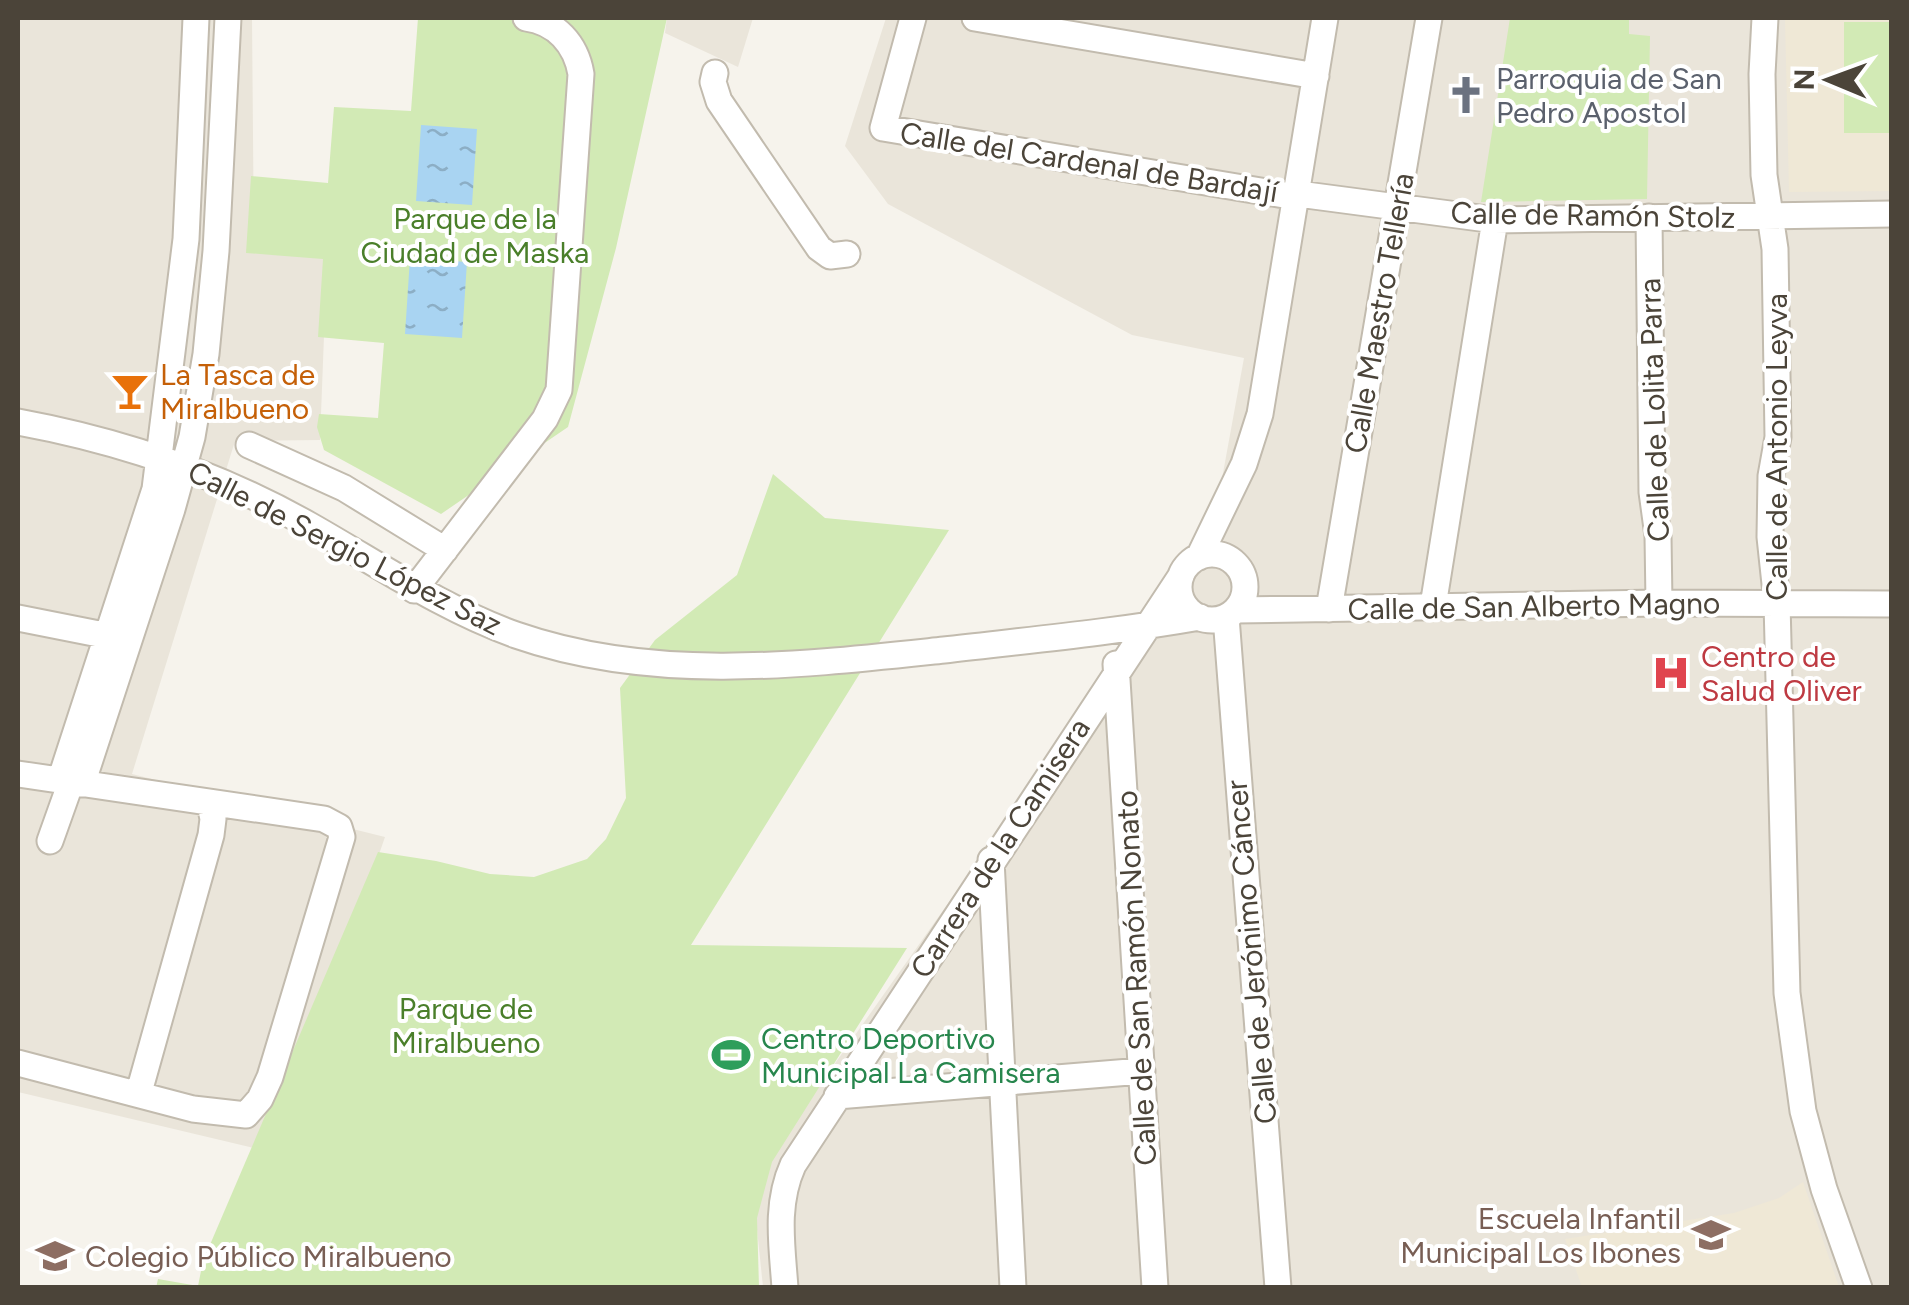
<svg xmlns="http://www.w3.org/2000/svg" width="1909" height="1305" font-family="Figtree,sans-serif">
	<style>
		.residential { fill: #eae5da }
		.education { fill: #efe8d6 }
		.green { fill: #d2eab5 }
		.water { fill: url(#water-ripples) }
		.lines { fill: none; stroke-linecap: round; stroke-linejoin: round }
		.minor-casing { stroke: #c2bbae; stroke-width: 29 }
		.minor { stroke: #fff; stroke-width: 25 }
		.labels { text-anchor: middle; dominant-baseline: central; stroke-width: 8; stroke-linejoin: round; paint-order: stroke }
		.worship-label { font-size: 30px; fill: #5b616d; stroke: #fff; text-anchor: start }
		.street-label { font-size: 30px; fill: #4b4439; stroke: #fff }
		.park-label { font-size: 30px; fill: #4a7f2a; stroke: #fff }
		.food-label { font-size: 30px; fill: #c56008; stroke: #fff; text-anchor: start }
		.health-label { font-size: 30px; fill: #be3a42; stroke: #fff; text-anchor: start }
		.leisure-label { font-size: 30px; fill: #27864d; stroke: #fff; text-anchor: start }
		.education-label { font-size: 30px; fill: #785e54; stroke: #fff; text-anchor: end }
	</style>
	<defs>
		<pattern id="water-ripples" width="26" height="14" patternUnits="userSpaceOnUse" patternTransform="scale(2.5)"><rect width="26" height="14" fill="#a9d4f2"/><path d="M2 4q2-2 4 0t4 0M15 11q2-2 4 0t4 0" fill="none" stroke="#8caec5"/></pattern>
	</defs>
	<rect width="100%" height="100%" fill="#f6f3ec"/>
	<path class="residential" d="M 18,18 L 252,18 L 254,253 L 327,258 L 320,440 L 235,441 L 132,774 L 385,837 L 275,1153 L 18,1092 Z
		M 667,18 L 753,18 L 738,67 L 665,33 Z
		M 886,18 L 1891,18 L 1891,1287 L 763,1287 L 752,1181 L 1213,528 L 1244,358 L 1132,335 L 888,204 L 845,146 Z"/>
	<path class="education" d="M 1785,18 L 1891,18 L 1891,191 L 1789,192 Z
		M 1803,1182 L 1839,1287 L 1582,1287 L 1565,1239 L 1734,1213 L 1779,1198 Z"/>
	<path class="green" d="M 418,18 L 667,18 L 616,248 L 568,427 L 441,514 L 324,450 L 317,427 L 319,414 L 378,418 L 384,343 L 318,337 L 323,259 L 246,253 L 251,176 L 328,183 L 334,107 L 411,111 Z
		M 1510,18 L 1629,18 L 1629,34 L 1650,36 L 1647,199 L 1481,202 Z
		M 1844,22 L 1891,22 L 1891,133 L 1844,133 Z
		M 773,474 L 825,518 L 949,530 L 691,945 L 907,948 L 772,1162 L 757,1218 L 759,1287 L 156,1288 L 158,1279 L 198,1286 L 203,1261 L 378,852 L 436,861 L 490,874 L 534,877 L 587,859 L 606,839 L 626,798 L 620,688 L 655,640 L 737,575 Z"/>
	<path class="water" d="M 421,125 L 477,129 L 472,205 L 416,201 Z
		M 410,258 L 467,262 L 462,338 L 405,334 Z"/>
	<g class="lines">
		<g class="minor-casing">
			<path id="minor" d="M 913,18 L 883,128 L 1284,195 L 1306,195 L 1495,220 L 1892,214
				M 975,18 L 1316,76
				M 1765,18 L 1762,74 L 1764,175 L 1775,249 L 1778,437 L 1771,476 L 1770,537 L 1777,603 L 1787,993 L 1803,1111 L 1824,1189 L 1859,1288
				M 715,73 L 713,82 L 719,101 L 819,248 L 830,256 L 847,254
				M 1649,217 L 1652,492 L 1658,536 L 1659,603
				M 18,422 C 121,441 217,473 309,525 C 378,564 441,608 516,635 C 654,683 802,665 944,650 C 1030,640 1115,632 1200,617
				M 249,445 L 344,488 L 445,550
				M1179 587a33 33 0 1 1 66 0a33 33 0 1 1-66 0Z
				M 1199,557 L 1244,464 L 1260,414 L 1325,18
				M 414,590 L 545,419 L 559,390 L 581,74 C 576,44 556,22 526,18
				M 1433,606 L 1495,220
				M 1329,609 L 1429,18
				M 1236,610 L 1659,603 L 1892,604
				M 1226,617 L 1278,1288
				M 18,618 L 124,639
				M 1116,664 L 1155,1288
				M 18,774 L 324,819 L 339,827 L 342,837 L 270,1077 L 260,1099 L 246,1115 L 193,1109 L 18,1063
				M 60,781 L 155,489 L 186,239 L 196,18
				M 82,784 L 172,509 L 192,437 L 206,354 L 216,251 L 228,18
				M 50,841 L 71,782
				M 991,860 L 1013,1288
				M 139,1092 L 211,835 L 213,819 L 210,804
				M 837,1096 L 1142,1071
				M 785,1288 C 782,1245 775,1205 793,1165 L 1181,576"/>
		</g>
		<use href="#minor" class="minor"/>
	</g>
	<defs>
		<g id="church-bare" transform="scale(3)"><path d="M-1.2-6h2.4v3.5h3.3v2.4h-3.3V6h-2.4V-.1h-3.3v-2.4h3.3Z" fill="#6b7280" stroke="#fff" stroke-width="2.5" paint-order="stroke"/></g>
		<g id="bar-bare" transform="scale(3)"><path d="M-6-5H6L.8 .8V4.5H3.5V6h-7V4.5H-.8V.8Z" fill="#e8710a" stroke="#fff" stroke-width="2.5" paint-order="stroke"/></g>
		<g id="hospital-bare" transform="scale(3)"><path d="M-5-5h3v3.5h4V-5h3V5h-3V1.5h-4V5h-3Z" fill="#e0444e" stroke="#fff" stroke-width="2.5" paint-order="stroke"/></g>
		<g id="stadium-bare" transform="scale(3)"><path d="M0-5a6.5 5 0 1 0 0 10a6.5 5 0 1 0 0-10ZM-3.5-1.8h7v3.6h-7Z" fill="#2e9e5b" stroke="#fff" stroke-width="2.5" paint-order="stroke"/></g>
		<g id="school-bare" transform="scale(3)"><path d="M0-5L7-2L0 1L-7-2ZM-4 1L0 2.5L4 1V4Q0 6-4 4Z" fill="#8d6e63" stroke="#fff" stroke-width="2.5" paint-order="stroke"/></g>
	</defs>
	<g fill-rule="evenodd">
		<use href="#church-bare" x="1466" y="95"/>
		<use href="#bar-bare" x="130" y="391"/>
		<use href="#hospital-bare" x="1671" y="673"/>
		<use href="#stadium-bare" x="731" y="1055"/>
		<use href="#school-bare" x="1711" y="1235"/>
		<use href="#school-bare" x="55" y="1256"/>
	</g>
	<g class="labels">
		<g class="worship-label">
			<text x="1496" y="78">Parroquia de San<tspan x="1496" dy="34">Pedro Apostol</tspan></text>
		</g>
		<g class="street-label">
			<text transform="translate(1089 162) rotate(9)">Calle del Cardenal de Bardají</text>
			<text transform="translate(1593 215) rotate(1)">Calle de Ramón Stolz</text>
			<text transform="translate(1379 313) rotate(-80)">Calle Maestro Tellería</text>
			<text transform="translate(1654 410) rotate(-92)">Calle de Lolita Parra</text>
			<text transform="translate(1776 447) rotate(-90)">Calle de Antonio Leyva</text>
			<text transform="translate(345 548) rotate(27)">Calle de Sergio López Saz</text>
			<text transform="translate(1534 606) rotate(-1)">Calle de San Alberto Magno</text>
			<text transform="translate(1000 848) rotate(-57)">Carrera de la Camisera</text>
			<text transform="translate(1251 952) rotate(-95)">Calle de Jerónimo Cáncer</text>
			<text transform="translate(1136 978) rotate(-93)">Calle de San Ramón Nonato</text>
		</g>
		<g class="park-label">
			<text x="475" y="218">Parque de la<tspan x="475" dy="34">Ciudad de Maska</tspan></text>
			<text x="466" y="1008">Parque de<tspan x="466" dy="34">Miralbueno</tspan></text>
		</g>
		<g class="food-label">
			<text x="160" y="374">La Tasca de<tspan x="160" dy="34">Miralbueno</tspan></text>
		</g>
		<g class="health-label">
			<text x="1701" y="656">Centro de<tspan x="1701" dy="34">Salud Oliver</tspan></text>
		</g>
		<g class="leisure-label">
			<text x="761" y="1038">Centro Deportivo<tspan x="761" dy="34">Municipal La Camisera</tspan></text>
		</g>
		<g class="education-label">
			<text x="1681" y="1218">Escuela Infantil<tspan x="1681" dy="34">Municipal Los Ibones</tspan></text>
			<text x="85" y="1256" text-anchor="start">Colegio Público Miralbueno</text>
		</g>
	</g>
	<rect width="1909" height="1305" fill="none" stroke="#4b4439" stroke-width="40"/>
	<g transform="translate(1829 80) rotate(271)" stroke="#ffffff" stroke-width="8" paint-order="stroke">
	<path d="M0-8L18 38L0 25L-18 38Z" fill="#4b4439"/>
	<text y="-15" font-size="28" font-weight="bold" text-anchor="middle" fill="#4b4439">N</text>
	</g>
</svg>
